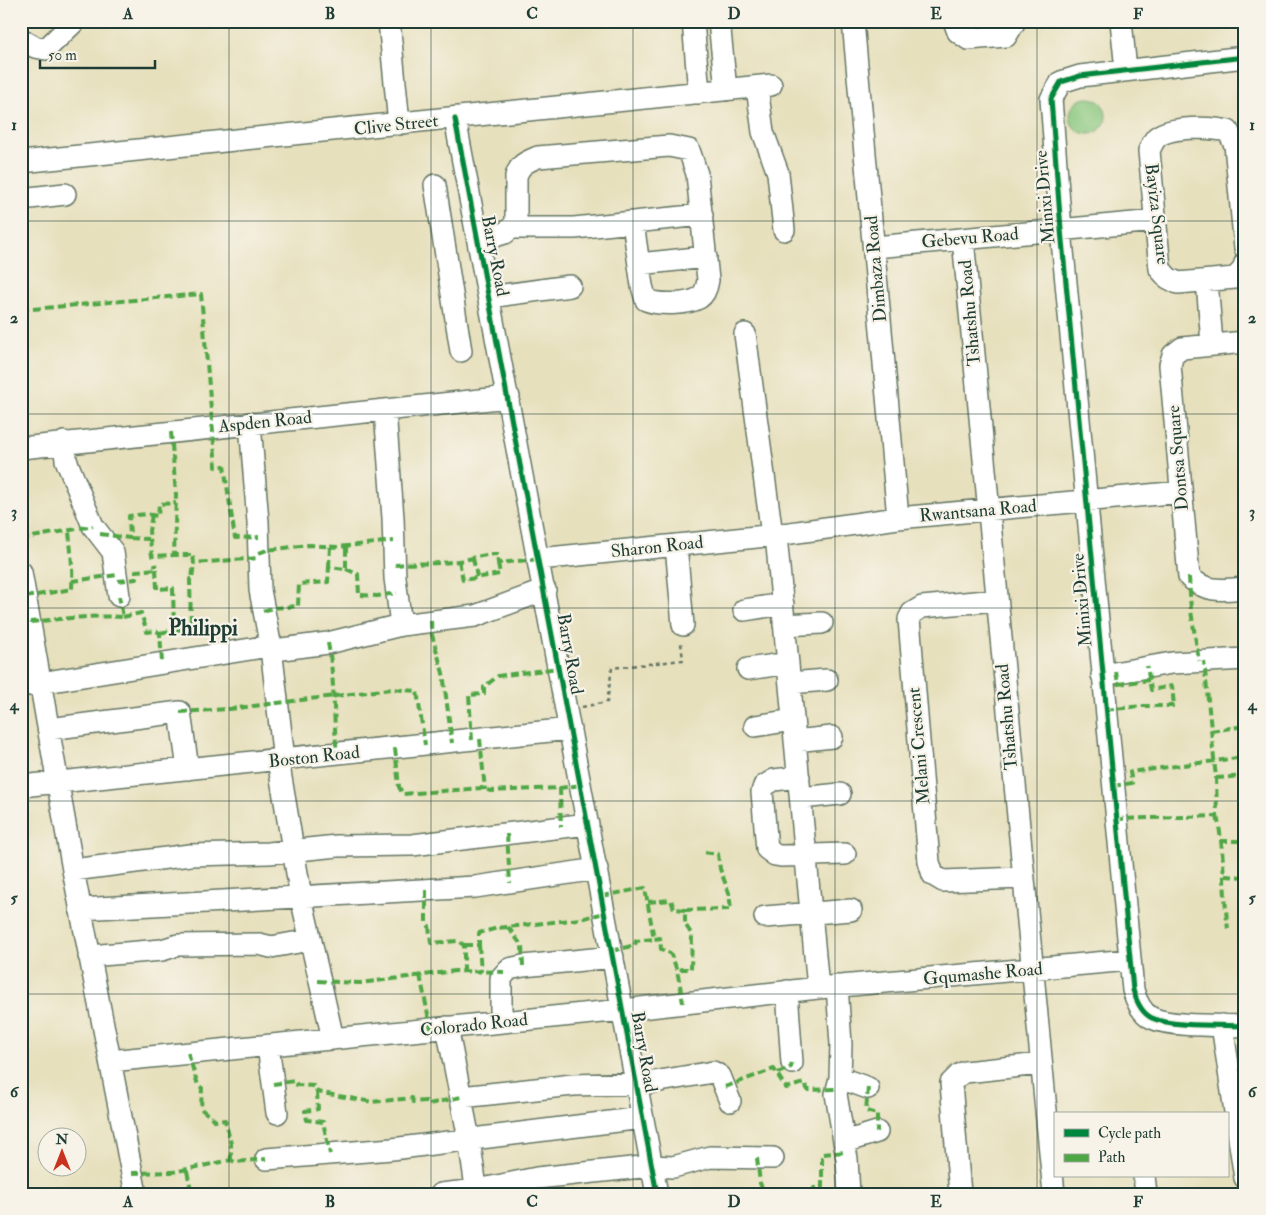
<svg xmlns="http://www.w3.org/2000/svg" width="1266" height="1215" font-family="'IM FELL Double Pica',serif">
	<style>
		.green { fill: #8ac87f; stroke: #54825a }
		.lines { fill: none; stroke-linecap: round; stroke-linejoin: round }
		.minor-casing { stroke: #657664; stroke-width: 24 }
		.path { stroke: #657664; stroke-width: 2.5; stroke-dasharray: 4 4; stroke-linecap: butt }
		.minor { stroke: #fff; stroke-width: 21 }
		.quiet { stroke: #4fa644; stroke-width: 4; stroke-dasharray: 8 4; stroke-linecap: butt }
		.cycleway-casing { stroke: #f7f3e8; stroke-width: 8 }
		.cycleway { stroke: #00873e; stroke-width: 5 }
		.grid { fill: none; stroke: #1f3d34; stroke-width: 1; stroke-opacity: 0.55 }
		.labels { text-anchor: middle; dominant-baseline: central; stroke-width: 4.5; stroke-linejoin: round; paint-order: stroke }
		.street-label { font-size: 18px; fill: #1f3d34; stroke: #f7f3e8 }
		.district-label { font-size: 22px; font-weight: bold; fill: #1f3d34; stroke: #f7f3e8 }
		.neatline { fill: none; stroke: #1f3d34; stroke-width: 2 }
		.grid-label { font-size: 16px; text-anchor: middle; font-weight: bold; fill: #1f3d34 }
	</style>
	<rect width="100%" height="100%" fill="#f7f3e8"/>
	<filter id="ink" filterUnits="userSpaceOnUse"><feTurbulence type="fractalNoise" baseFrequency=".02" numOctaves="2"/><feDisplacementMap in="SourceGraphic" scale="10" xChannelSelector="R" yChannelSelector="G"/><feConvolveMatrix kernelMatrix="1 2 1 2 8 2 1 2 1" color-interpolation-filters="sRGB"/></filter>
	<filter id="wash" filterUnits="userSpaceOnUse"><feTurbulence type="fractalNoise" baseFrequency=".0096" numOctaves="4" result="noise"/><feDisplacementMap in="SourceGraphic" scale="20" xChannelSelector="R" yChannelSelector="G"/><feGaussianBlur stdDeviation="1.12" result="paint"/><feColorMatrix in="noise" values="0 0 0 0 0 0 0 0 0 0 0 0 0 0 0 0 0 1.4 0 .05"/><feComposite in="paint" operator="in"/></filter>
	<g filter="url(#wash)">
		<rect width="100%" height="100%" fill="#e7e0bd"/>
		<path class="green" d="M1070 116a18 18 0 1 1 36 0a18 18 0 1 1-36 0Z"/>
	</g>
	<g filter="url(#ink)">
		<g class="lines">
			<g class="minor-casing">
				<path id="minor" d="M 389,21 L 399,124
					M 693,21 L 699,93
					M 719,21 L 726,90
					M 853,21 L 898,518
					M 954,21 L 958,32 L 968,39 L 1006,36 L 1015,21
					M 1121,21 L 1126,70
					M 21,39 L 35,47 L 46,49 L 75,21
					M 1245,57 L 1080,76 L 1061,82 L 1051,99 L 1061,230 L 1133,990 C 1136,1000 1141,1013 1152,1018 C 1171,1027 1221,1025 1245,1026
					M 757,87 L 763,132 L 778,173 L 784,230
					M 455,119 L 657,1194
					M 21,162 L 771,85
					M 435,185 L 461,351
					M 21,199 L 65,194
					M 513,228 L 574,228 L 702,215
					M 963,239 L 1054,1194
					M 478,241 L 505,233 L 516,224 L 516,176 C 520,164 526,162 538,157 L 669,146 L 689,150 L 697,174 L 708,280 C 707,287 705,294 699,298 C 687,305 659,305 646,300 L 642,286 L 633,223
					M 875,247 L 1155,221
					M 1245,248 L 1235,145 L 1228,131 C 1211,127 1171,126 1157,137 C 1153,141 1151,146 1149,151 L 1160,269 L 1168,278 L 1178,283 L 1235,278 L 1243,270 L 1245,263
					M 639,264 L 706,257
					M 1207,281 L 1212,344
					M 489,297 L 570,286
					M 745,334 L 772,535
					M 1245,342 L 1182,348 L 1173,355 L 1170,365 L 1189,577 C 1207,593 1222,590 1245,588
					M 385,410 L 393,518 L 395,578 L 401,625
					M 250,423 L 258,522 L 260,590 L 271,648 L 284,760
					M 64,442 L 66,460 L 93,526 L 113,552 L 119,596
					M 21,448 L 509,397
					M 776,535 L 818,988
					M 676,545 L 683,625
					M 539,559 L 776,535 L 898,518 L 1181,492
					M 21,572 L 73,870 L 136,1194
					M 996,600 L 922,607 L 912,613 L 909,619 L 929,862 L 933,875 L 943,881 L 1022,878
					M 744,610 L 783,604
					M 784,625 L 822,623
					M 748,669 L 788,663
					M 1102,675 L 1172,663 L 1245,659
					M 790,683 L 827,680
					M 21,686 L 263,647 L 282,649 L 328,643 L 401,625 L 475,616 L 545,590
					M 755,726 L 793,720
					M 49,729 L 180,712 L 188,769
					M 795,741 L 832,737
					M 278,760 L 301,897 L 333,1039
					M 799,777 L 774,780 L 764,786 L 762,792 L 767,849 L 775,855 L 781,856 L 845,854
					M 21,786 L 570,729
					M 801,798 L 840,794
					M 73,870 L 190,855 L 269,853 L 337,846 L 412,845 L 588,824
					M 80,909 L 475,887 L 597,869
					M 765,917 L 851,910
					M 89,956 L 162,950 L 178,945 L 259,944 L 271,947 L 310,940
					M 837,986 L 841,1044 L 840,1078 L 836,1094 L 847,1159 L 849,1194
					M 787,991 L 792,1063
					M 501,1022 L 501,978 L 509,969 L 523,966 L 613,957
					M 1222,1025 L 1245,1178
					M 447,1027 L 469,1139 L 477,1194
					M 268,1046 L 277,1113
					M 110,1061 L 623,1010 L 818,988 L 1129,960
					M 840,1078 L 868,1088
					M 461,1097 L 573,1085 L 648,1083 L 713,1072 L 720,1076 L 730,1101
					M 844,1142 L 877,1132
					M 266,1159 L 392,1149 L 642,1118
					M 1144,1176 L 1146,1194
					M 441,1194 L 477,1190 L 537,1178 L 651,1166 L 673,1167 L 710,1157 L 773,1158
					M 960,1194 L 951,1083 L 959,1075 L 965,1072 L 1040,1064"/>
			</g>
			<path class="path" d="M 582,707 L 607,702 L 612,668 L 683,660 L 681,643"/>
			<use href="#minor" class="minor"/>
			<path class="quiet" d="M 21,310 L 201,294 L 216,467 L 224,466 L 235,538 L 259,537
				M 171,432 L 176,495 L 174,555 L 193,555 L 194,563 L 259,558
				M 152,515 L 149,531 L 152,556 L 174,555
				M 100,534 L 130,538 L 129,516 L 146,514 L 158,516 L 159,504 L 176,503
				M 130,538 L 149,539
				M 21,539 L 93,526
				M 259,553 L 267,550 L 309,545 L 337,547 L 394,541
				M 473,558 L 477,577
				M 459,561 L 463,580 L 500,574 L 498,563
				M 395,565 C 417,562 436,565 458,561 C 472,559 483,554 497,554 L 498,563 L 539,559
				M 329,567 L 330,546
				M 156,569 L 157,589 L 173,588 L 174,630 L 160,633
				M 346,569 L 358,574 L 359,595 L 377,596 L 397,593
				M 1189,577 L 1191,611 L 1199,661
				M 72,581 L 117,575
				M 118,581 L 136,579 L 136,571 L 156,569 L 155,564
				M 25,597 L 72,589 C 73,571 71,550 69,532
				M 263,611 L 273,608 L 298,606 L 299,584 L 328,582 L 329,567 L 346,569 L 346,545
				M 123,617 L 141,613 L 147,632 L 156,631 L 160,633 L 162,662
				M 431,621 L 432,635 L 443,673 L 452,743
				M 30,622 C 62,619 91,615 123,617 L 119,596
				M 174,630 L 191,629 L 190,579 L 192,579 L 194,563
				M 328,643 C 335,680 333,717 337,754
				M 1116,672 L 1118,684 L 1149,680
				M 1106,710 L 1141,706 L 1174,706 L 1172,686 L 1151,690 L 1147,666
				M 180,712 L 229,709 L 391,689 L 417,691 L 425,745
				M 1211,731 L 1245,726
				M 480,739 L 485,790
				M 472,740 L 469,695 L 484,694 L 484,687 L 498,676 L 559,668
				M 395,748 L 399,787 L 403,794 L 482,788 L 490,791 L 560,788 L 581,785
				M 1216,778 L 1245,776
				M 1113,786 L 1132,783 L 1130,772 L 1245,757
				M 560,788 L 561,827
				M 1217,816 C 1225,853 1223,891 1228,929
				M 1116,819 L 1217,816 L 1216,778 L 1204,661
				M 507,834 L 510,883
				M 1220,841 L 1245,841
				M 1225,876 L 1245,877
				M 426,890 L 426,923 L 429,926 L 431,943 L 457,941 L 464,945 L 464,971
				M 602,896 L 645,888 L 654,939 L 660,938 L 661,949 L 670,953 C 678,968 680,986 683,1003
				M 648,902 L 671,900 L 674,909 L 685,910 L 685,924 L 692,935 L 691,969 L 675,969
				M 685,910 L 731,909 L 729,893 L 720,869 L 718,854 L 703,852
				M 508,927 L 522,946 L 523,966
				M 464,945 L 479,945 L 479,933 L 498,928 L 580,919 L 605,913
				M 479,945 L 481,972
				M 612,951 L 635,945 L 636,941 L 654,939
				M 420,975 L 431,1029
				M 318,981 L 360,983 L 455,971 L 504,972
				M 188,1053 L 198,1085 L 202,1088 L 201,1109 L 216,1121 L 225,1120 L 231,1144 L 231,1160
				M 778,1073 L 791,1067 L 792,1063
				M 273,1084 L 295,1081 L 297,1085 L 314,1086 L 317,1092 L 372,1102 L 412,1098 L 413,1102 L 426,1101 L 429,1104 L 461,1097
				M 725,1087 L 774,1069 L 786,1088 L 804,1083 L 808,1090 L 836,1089
				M 868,1088 L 866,1111 L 877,1114 L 877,1132
				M 317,1092 L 318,1109 L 305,1111 L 307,1120 L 323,1122 L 330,1154
				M 757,1158 L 760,1183 L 764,1194
				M 187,1171 L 192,1194
				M 132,1173 L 173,1172 L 231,1160 L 235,1162 L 266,1159
				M 814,1194 L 814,1188 L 822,1187 L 822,1154 L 845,1152"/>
			<g class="cycleway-casing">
				<path id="cycleway" d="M 1245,57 L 1080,76 L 1061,82 L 1051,99 L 1061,230 L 1133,990 C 1136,1000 1141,1013 1152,1018 C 1171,1027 1221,1025 1245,1026
					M 455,119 L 657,1194"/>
			</g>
			<use href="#cycleway" class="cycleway"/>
		</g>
	</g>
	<path class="grid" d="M 229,21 L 229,1194M 431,21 L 431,1194M 633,21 L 633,1194M 835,21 L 835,1194M 1037,21 L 1037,1194M 21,221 L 1245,221M 21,414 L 1245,414M 21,608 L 1245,608M 21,801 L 1245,801M 21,994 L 1245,994"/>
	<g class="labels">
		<g class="street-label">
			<text transform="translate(396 125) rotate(-6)">Clive Street</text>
			<text transform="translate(1045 197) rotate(-95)">Minixi Drive</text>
			<text transform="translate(1157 214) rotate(83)">Bayiza Square</text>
			<text transform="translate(970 238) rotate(-5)">Gebevu Road</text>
			<text transform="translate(495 256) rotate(79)">Barry Road</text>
			<text transform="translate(876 269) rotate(-95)">Dimbaza Road</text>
			<text transform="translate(970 313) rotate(-95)">Tshatshu Road</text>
			<text transform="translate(265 422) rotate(-6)">Aspden Road</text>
			<text transform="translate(1178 458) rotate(-95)">Dontsa Square</text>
			<text transform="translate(978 511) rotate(-5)">Rwantsana Road</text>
			<text transform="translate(657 547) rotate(-6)">Sharon Road</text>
			<text transform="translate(1082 600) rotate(-95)">Minixi Drive</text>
			<text transform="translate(570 654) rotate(80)">Barry Road</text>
			<text transform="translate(1007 717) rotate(-95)">Tshatshu Road</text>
			<text transform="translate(919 746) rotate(-95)">Melani Crescent</text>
			<text transform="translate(314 757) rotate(-6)">Boston Road</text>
			<text transform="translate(983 974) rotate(-5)">Gqumashe Road</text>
			<text transform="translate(474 1025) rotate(-6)">Colorado Road</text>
			<text transform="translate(644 1052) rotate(80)">Barry Road</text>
		</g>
		<g class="district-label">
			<text x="203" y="628">Philippi</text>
		</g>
	</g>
	<rect width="1266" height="1215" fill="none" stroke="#f7f3e8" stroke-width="55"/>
	<rect x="1054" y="1112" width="175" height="65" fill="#f7f3e8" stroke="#a1aaa0"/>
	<rect x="1064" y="1129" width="25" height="8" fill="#00873e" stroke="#a1aaa0"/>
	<text x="1098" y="1138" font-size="15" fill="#1f3d34">Cycle path</text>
	<rect x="1064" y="1154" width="25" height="8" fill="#4fa644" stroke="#a1aaa0"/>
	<text x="1098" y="1162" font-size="15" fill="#1f3d34">Path</text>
	<g transform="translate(62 1152)"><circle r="24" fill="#f7f3e8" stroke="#a1aaa0"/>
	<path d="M0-4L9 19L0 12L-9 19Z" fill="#c8321e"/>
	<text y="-8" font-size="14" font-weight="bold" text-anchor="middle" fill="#1f3d34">N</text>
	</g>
	<path d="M40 60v8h115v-8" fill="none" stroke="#1f3d34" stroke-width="2.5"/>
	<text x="48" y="60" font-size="15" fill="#1f3d34" stroke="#f7f3e8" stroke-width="4" paint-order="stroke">50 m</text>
	<rect x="28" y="28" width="1210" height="1160" class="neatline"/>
	<g class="grid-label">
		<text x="128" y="19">A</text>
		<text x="330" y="19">B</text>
		<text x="532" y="19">C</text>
		<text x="734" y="19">D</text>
		<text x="936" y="19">E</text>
		<text x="1138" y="19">F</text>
		<text x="14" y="130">1</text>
		<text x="1252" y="130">1</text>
		<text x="14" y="323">2</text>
		<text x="1252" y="323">2</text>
		<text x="14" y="517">3</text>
		<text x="1252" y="517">3</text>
		<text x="14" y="710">4</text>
		<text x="1252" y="710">4</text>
		<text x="14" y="903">5</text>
		<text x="1252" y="903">5</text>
		<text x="14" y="1097">6</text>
		<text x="1252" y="1097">6</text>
		<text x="128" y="1207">A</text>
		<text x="330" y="1207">B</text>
		<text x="532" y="1207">C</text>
		<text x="734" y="1207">D</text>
		<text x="936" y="1207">E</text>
		<text x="1138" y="1207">F</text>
	</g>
</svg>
